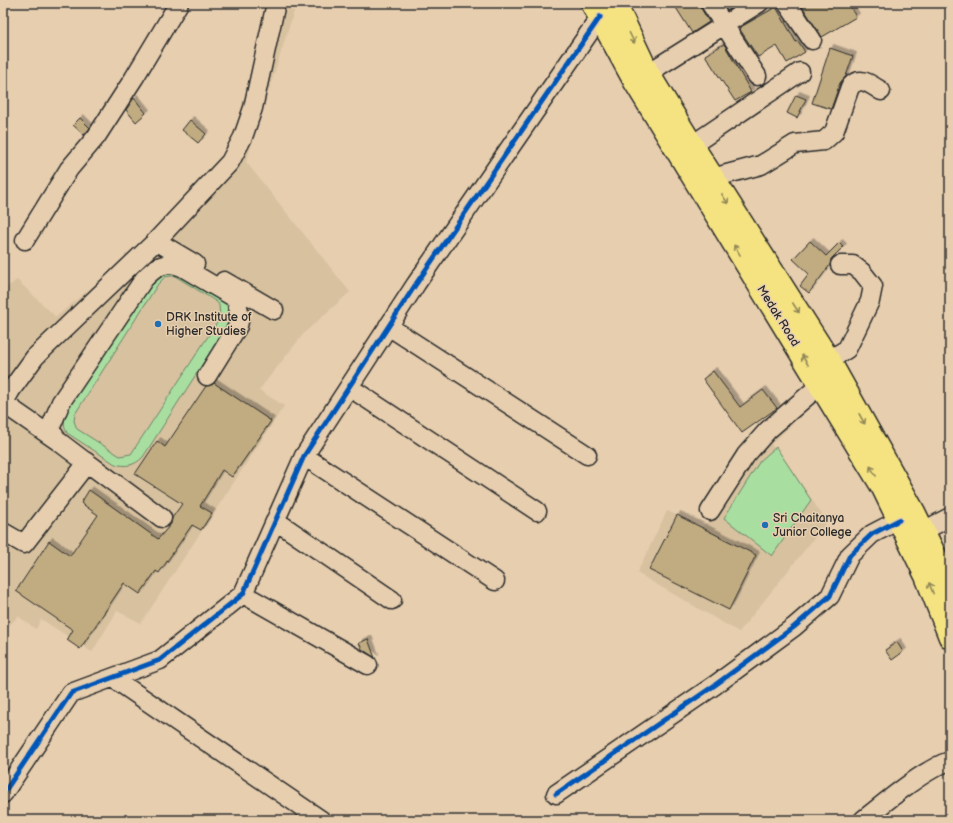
<svg xmlns="http://www.w3.org/2000/svg" width="953" height="823" font-family="'Balsamiq Sans',sans-serif">
	<style>
		.built { fill: #d7c19f }
		.green { fill: #a9dea1; stroke: #6a8466; fill-rule: evenodd }
		.building { fill: #c1ac81; stroke: #2b2b2b; filter: url(#shadow) }
		.lines { fill: none; stroke-linecap: round; stroke-linejoin: round }
		.minor-casing { stroke: #2b2b2b; stroke-width: 21 }
		.major-casing { stroke: #2b2b2b; stroke-width: 25 }
		.minor { stroke: #e6ceaf; stroke-width: 18 }
		.major { stroke: #f5e382; stroke-width: 22 }
		.cycleway-casing { stroke: #e6ceaf; stroke-width: 8 }
		.cycleway { stroke: #0057b8; stroke-width: 5 }
		.oneway { stroke: #908756 }
		.poi-dot { fill: #1f6fb2; stroke: #e6ceaf; stroke-width: 1.5 }
		.labels { text-anchor: middle; dominant-baseline: central; stroke-width: 3; stroke-linejoin: round; paint-order: stroke }
		.street-label { font-size: 12px; fill: #2b2b2b; stroke: #e6ceaf }
		.poi-label { font-size: 12px; fill: #2b2b2b; stroke: #e6ceaf; text-anchor: start }
	</style>
	<defs>
		<filter id="shadow"><feDropShadow dx="3.5" dy="-3.5" stdDeviation="0" flood-color="#0004"/></filter>
	</defs>
	<rect width="100%" height="100%" fill="#e6ceaf"/>
	<filter id="ink" filterUnits="userSpaceOnUse"><feTurbulence type="fractalNoise" baseFrequency=".025" numOctaves="2"/><feDisplacementMap in="SourceGraphic" scale="8" xChannelSelector="R" yChannelSelector="G"/><feConvolveMatrix kernelMatrix="1 2 1 2 8 2 1 2 1" color-interpolation-filters="sRGB"/></filter>
	<g filter="url(#ink)">
		<path class="built" d="M 268,3 L 291,3 L 290,10 L 294,11 L 246,162 L 350,292 L 305,332 L 259,390 L 284,406 L 141,623 L 117,611 L 92,652 L 41,619 L 36,629 L 18,616 L 7,628 L 3,624 L 3,290 L 17,280 L 56,317 L 144,244 L 229,157 Z
			M 787,416 L 793,424 L 771,444 L 774,448 L 776,447 L 827,522 L 739,632 L 637,573 L 667,511 L 703,527 L 743,478 L 733,462 Z"/>
		<path class="green" d="M 165,267 L 226,296 L 231,314 L 229,323 L 143,457 C 134,466 126,467 115,464 L 67,433 C 62,424 65,417 68,408 L 153,275 ZM 171,276 L 175,276 L 217,302 L 219,305 L 220,318 L 131,454 L 120,456 L 77,429 L 74,421 L 75,414 L 158,284 L 165,277 Z
			M 776,447 L 811,500 L 772,556 L 724,518 L 760,461 Z"/>
		<path class="building" d="M 673,3 L 698,3 L 709,22 L 692,33 Z
			M 722,3 L 739,3 L 727,11 Z
			M 800,3 L 848,3 L 856,17 L 822,37 Z
			M 776,7 L 796,42 L 798,41 L 805,52 L 787,63 L 777,46 L 758,57 L 739,28 Z
			M 724,44 L 751,92 L 735,101 L 705,55 Z
			M 830,48 L 853,56 L 846,76 L 840,83 L 831,109 L 812,103 Z
			M 796,95 L 806,99 L 797,118 L 787,113 Z
			M 134,98 L 146,113 L 136,122 L 126,110 Z
			M 80,118 L 90,128 L 84,135 L 73,125 Z
			M 190,120 L 206,134 L 198,143 L 182,130 Z
			M 810,241 L 826,256 L 839,243 L 843,247 L 831,259 L 830,265 L 809,293 L 800,286 L 809,274 L 793,259 Z
			M 713,371 L 740,407 L 763,390 L 777,408 L 742,433 L 703,379 Z
			M 214,383 L 271,421 L 232,477 L 222,470 L 200,506 L 212,513 L 201,530 L 192,525 L 159,573 L 156,571 L 140,594 L 124,583 L 80,649 L 67,640 L 73,630 L 16,591 L 49,541 L 70,556 L 98,515 L 81,503 L 89,490 L 158,539 L 171,524 L 172,518 L 182,504 L 135,474 L 157,441 L 165,447 L 206,386 Z
			M 677,515 L 756,555 L 729,610 L 649,570 Z
			M 368,639 L 375,658 L 362,649 L 359,643 Z
			M 897,642 L 903,652 L 892,660 L 885,650 Z"/>
		<g class="lines">
			<g class="minor-casing">
				<path id="minor" d="M 710,3 L 757,76
					M 787,3 L 812,40
					M 648,73 L 759,3
					M 692,145 L 800,72
					M 712,178 L 761,165 L 795,144 L 824,141 L 834,132 L 850,87 C 860,75 870,84 881,91
					M 25,240 L 69,169 L 96,137 L 134,78 L 179,3
					M 156,241 L 195,264
					M 224,281 L 274,310
					M 388,326 L 587,455
					M 829,360 L 847,349 L 870,301 L 873,286 L 862,272 L 853,265 L 840,265
					M 349,387 L 537,511
					M 3,403 L 58,441
					M 3,404 L 11,390 L 35,357 L 156,241 L 230,162 L 243,137 L 253,108 L 276,3
					M 304,456 L 495,581
					M 85,461 L 162,518
					M 710,511 L 746,455 L 768,430 L 820,385
					M 276,521 L 392,600
					M 923,531 L 950,517
					M 3,532 L 24,544 L 87,463 L 58,441 L 50,429 L 61,402 L 144,279 C 155,267 166,260 182,267 L 235,298 C 239,308 241,316 238,326 L 207,376
					M 243,594 L 368,665
					M 113,678 L 321,820
					M 3,794 L 71,693 L 160,660 L 243,594 L 304,456 L 416,284 L 600,17
					M 556,794 L 715,685 L 794,627 L 830,596 L 850,555 L 872,534 L 899,520
					M 863,820 C 884,803 926,768 950,761"/>
			</g>
			<g class="major-casing">
				<path id="major" d="M 592,3 L 635,82 L 883,488 L 926,576 L 950,637
					M 615,3 L 648,73 L 692,145 L 829,360 L 914,512 L 934,553 L 950,592"/>
			</g>
			<use href="#minor" class="minor"/>
			<use href="#major" class="major"/>
			<g class="cycleway-casing">
				<path id="cycleway" d="M 3,794 L 71,693 L 160,660 L 243,594 L 304,456 L 416,284 L 600,17
					M 556,794 L 715,685 L 794,627 L 830,596 L 850,555 L 872,534 L 899,520"/>
			</g>
			<use href="#cycleway" class="cycleway"/>
		</g>
		<defs><path id="oneway-shaft" d="M-6 0H5M1.5-3L5.5 0L1.5 3" fill="none" stroke-width="1.6" stroke-linecap="round" stroke-linejoin="round"/></defs>
		<g class="oneway">
			<use href="#oneway-shaft" transform="translate(632 38) rotate(64)"/>
			<use href="#oneway-shaft" transform="translate(725 199) rotate(57)"/>
			<use href="#oneway-shaft" transform="translate(737 250) rotate(-122)"/>
			<use href="#oneway-shaft" transform="translate(796 308) rotate(57)"/>
			<use href="#oneway-shaft" transform="translate(805 360) rotate(-122)"/>
			<use href="#oneway-shaft" transform="translate(862 419) rotate(61)"/>
			<use href="#oneway-shaft" transform="translate(873 471) rotate(-121)"/>
			<use href="#oneway-shaft" transform="translate(931 588) rotate(-111)"/>
		</g>
	</g>
	<g class="poi-dot">
		<circle cx="158" cy="324" r="4"/>
		<circle cx="765" cy="525" r="4"/>
	</g>
	<g class="labels">
		<g class="street-label">
			<text transform="translate(778 316) rotate(58)">Medak Road</text>
		</g>
		<g class="poi-label">
			<text x="166" y="317">DRK Institute of<tspan x="166" dy="14">Higher Studies</tspan></text>
			<text x="773" y="518">Sri Chaitanya<tspan x="773" dy="14">Junior College</tspan></text>
		</g>
	</g>
	<rect width="953" height="823" fill="none" stroke="#e6ceaf" stroke-width="16"/>
	<rect x="8" y="8" width="937" height="807" fill="none" stroke="#2b2b2b" stroke-width="1.5" filter="url(#ink)"/>
</svg>
